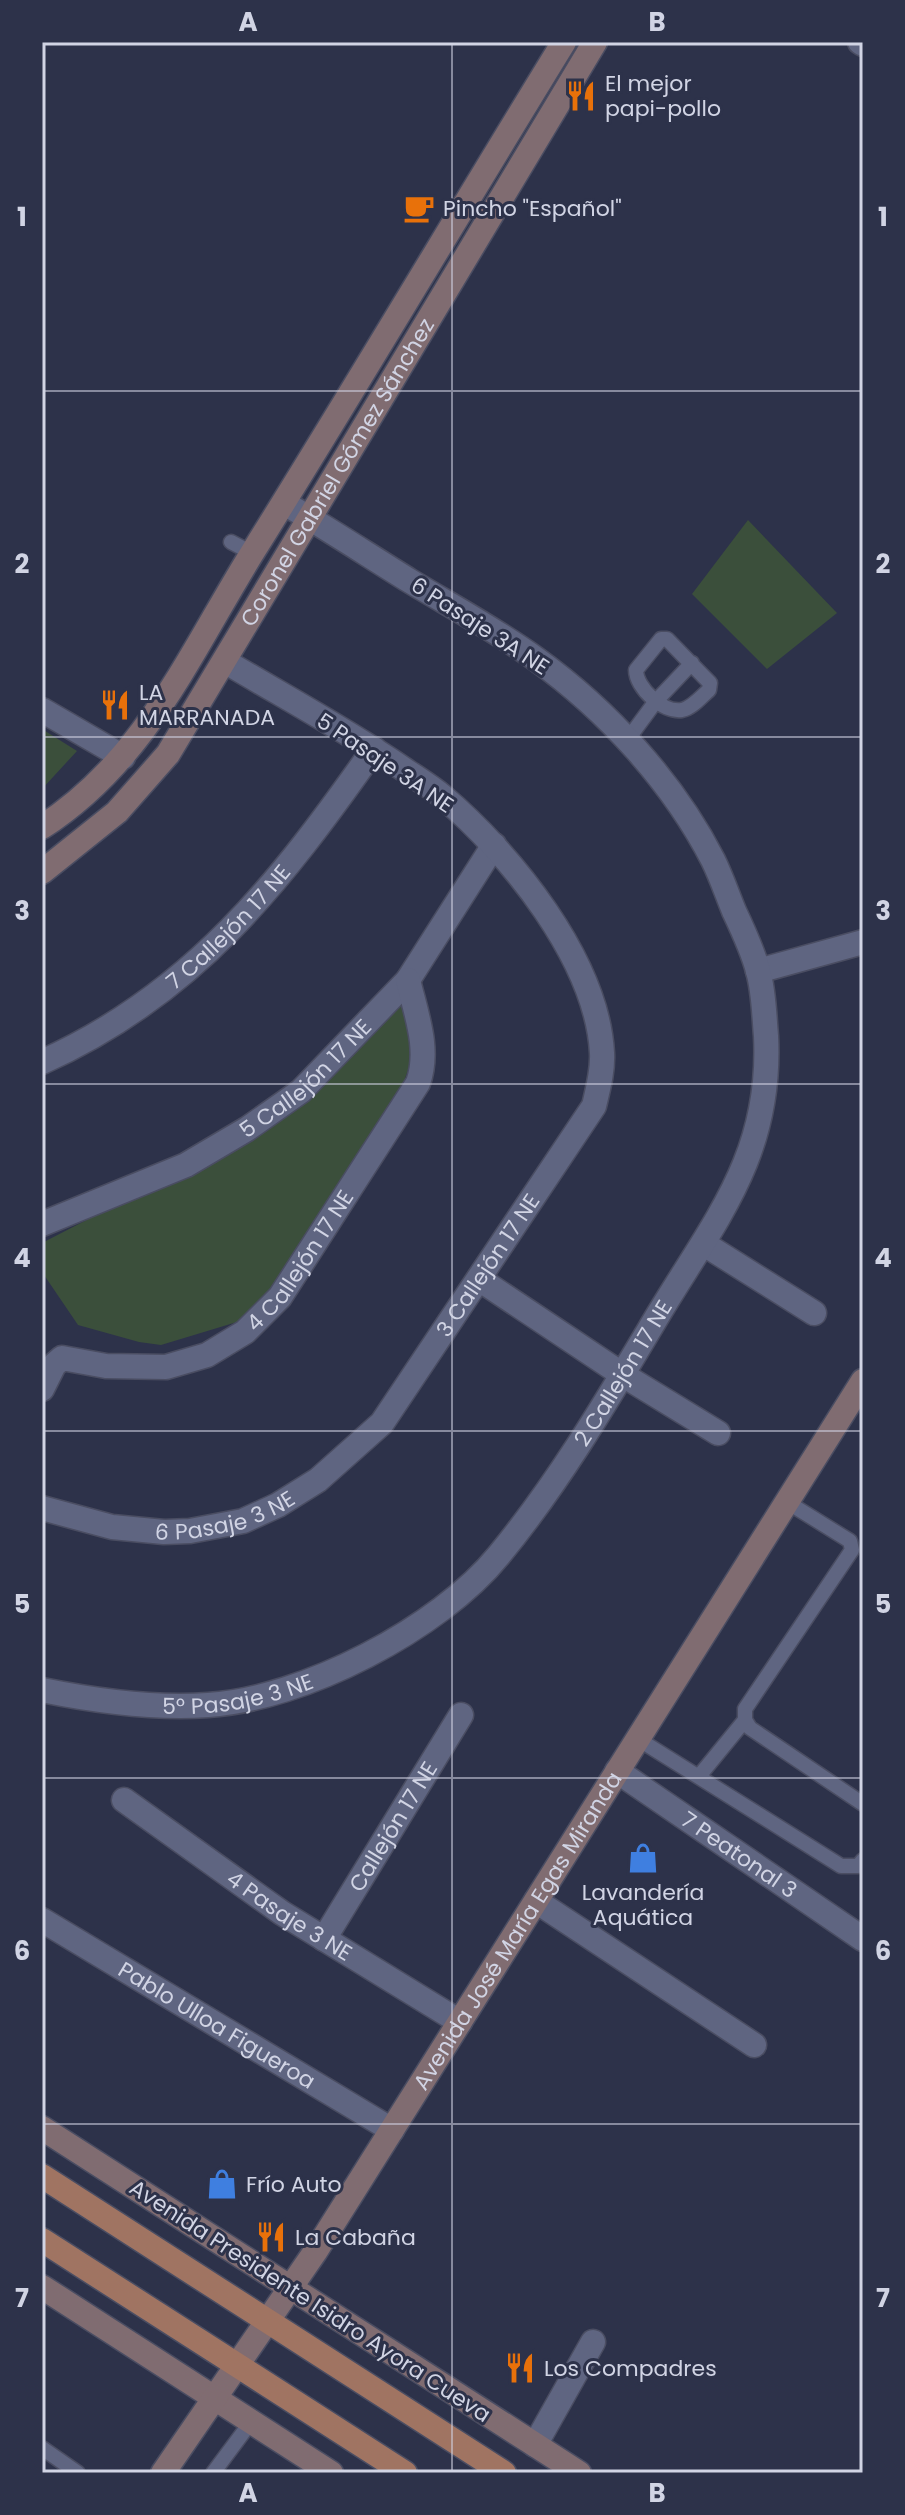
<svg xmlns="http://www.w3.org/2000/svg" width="905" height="2515" font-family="Poppins,sans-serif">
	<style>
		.green { fill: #3b4f3b }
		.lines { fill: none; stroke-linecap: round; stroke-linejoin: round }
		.lane-casing { stroke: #4a4d62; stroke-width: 17 }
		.street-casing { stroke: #4a4d62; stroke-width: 27 }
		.secondary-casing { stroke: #4a4d62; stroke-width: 27 }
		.primary-casing { stroke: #4a4d62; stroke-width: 27 }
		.lane { stroke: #5f6581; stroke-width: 14 }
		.street { stroke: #5f6581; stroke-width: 24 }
		.secondary { stroke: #806c71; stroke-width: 24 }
		.primary { stroke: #a07462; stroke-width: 24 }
		.grid { fill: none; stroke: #d1d4e4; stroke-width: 2; stroke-opacity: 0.55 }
		.labels { text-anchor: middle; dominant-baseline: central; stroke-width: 6; stroke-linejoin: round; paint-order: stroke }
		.poi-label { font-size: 22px; fill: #d1d4e4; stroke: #2d324a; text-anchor: start }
		.street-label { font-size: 22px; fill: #d1d4e4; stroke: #2d324a }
		.neatline { fill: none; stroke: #d1d4e4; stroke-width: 3 }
		.grid-label { font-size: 26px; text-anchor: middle; font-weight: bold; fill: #d1d4e4 }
	</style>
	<rect width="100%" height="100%" fill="#2d324a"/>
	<path class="green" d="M 748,520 L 837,613 L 767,669 L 692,594 Z
		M 42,729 L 77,751 L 42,789 Z
		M 398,994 L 417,1042 L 403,1085 L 261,1306 L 237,1322 L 161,1345 L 139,1342 L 78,1325 L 42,1272 L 42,1243 L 195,1164 L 297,1092 Z"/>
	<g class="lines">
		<g class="lane-casing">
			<path id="lane" d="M 231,542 L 252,553
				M 661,639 L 667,639 L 710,683 L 709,690 C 701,697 692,708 682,710 C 663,713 636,688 636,670 Z
				M 628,739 L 656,701 L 692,663
				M 787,1502 L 850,1541 L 852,1550 L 745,1709 L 745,1720 L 750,1728 L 863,1804
				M 638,1739 L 841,1866 L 858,1866 L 863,1860
				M 700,1775 L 745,1720
				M 42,2448 L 78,2473
				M 213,2473 L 251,2422"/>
		</g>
		<g class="street-casing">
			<g id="street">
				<path d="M 860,42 L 863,44"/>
				<path d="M 42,710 L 123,757"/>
				<path d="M 758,971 L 863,942"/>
				<path id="s1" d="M 42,1062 C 194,994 281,881 374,749"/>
				<path id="s2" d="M 42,1224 L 186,1165 L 247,1129 L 301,1091 L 408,980 L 494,845"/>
				<path d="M 704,1244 L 814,1313"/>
				<path d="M 479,1279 L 623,1375 L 718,1433"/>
				<path id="s3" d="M 42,1389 L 54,1365 L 62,1358 L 106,1366 L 166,1367 L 207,1355 L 245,1332 L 280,1297 L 418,1083 C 430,1049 416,1014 408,980"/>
				<path id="s4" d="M 42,1508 L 112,1527 L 164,1532 L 190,1531 L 243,1521 L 278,1505 L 318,1480 L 382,1423 L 594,1106 C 598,1089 603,1071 602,1053 C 597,960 510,853 442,796 C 430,786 415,777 402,768 C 346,730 285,697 226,662"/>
				<path id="s5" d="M 42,1690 C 96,1701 152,1709 208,1705 C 303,1699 439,1629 499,1555 C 560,1481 609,1397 658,1315 C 715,1220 772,1155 766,1036 C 764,1014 764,992 758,971 C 753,951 743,930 734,911 C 727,894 721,876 713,860 C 673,782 607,710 536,659 C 496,630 453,607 410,581 C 368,555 327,528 284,503"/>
				<path id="s6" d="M 617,1771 L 863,1939"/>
				<path id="s7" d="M 124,1800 L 282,1913 L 460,2022"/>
				<path d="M 536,1901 L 754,2045"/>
				<path id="s8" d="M 42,1920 L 392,2130"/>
				<path id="s9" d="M 324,1939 L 461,1715"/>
				<path d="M 535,2445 L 593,2342"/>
			</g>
		</g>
		<g class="secondary-casing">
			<g id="secondary">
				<path d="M 42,827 C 146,760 191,651 254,550 C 359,382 460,211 564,42"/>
				<path id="s10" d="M 42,872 L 117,812 L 168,754 L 595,42"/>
				<path d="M 42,2128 L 579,2473"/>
				<path d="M 42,2287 L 331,2473"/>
				<path id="s11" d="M 163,2473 L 315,2252 L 863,1381"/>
			</g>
		</g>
		<g class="primary-casing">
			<path id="primary" d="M 42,2176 L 504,2473
				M 42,2240 L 405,2473"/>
		</g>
		<use href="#lane" class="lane"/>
		<use href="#street" class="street"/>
		<use href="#secondary" class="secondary"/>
		<use href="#primary" class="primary"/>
	</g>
	<path class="grid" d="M 452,42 L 452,2473M 42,391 L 863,391M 42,737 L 863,737M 42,1084 L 863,1084M 42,1431 L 863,1431M 42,1778 L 863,1778M 42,2124 L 863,2124"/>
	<defs>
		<g id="restaurant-bare" transform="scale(2.4)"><path d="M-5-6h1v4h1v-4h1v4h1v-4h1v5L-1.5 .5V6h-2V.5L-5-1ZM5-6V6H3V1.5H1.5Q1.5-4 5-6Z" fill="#e8710a" stroke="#2d324a" stroke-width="2.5" paint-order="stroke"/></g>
		<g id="cafe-bare" transform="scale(2.4)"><path d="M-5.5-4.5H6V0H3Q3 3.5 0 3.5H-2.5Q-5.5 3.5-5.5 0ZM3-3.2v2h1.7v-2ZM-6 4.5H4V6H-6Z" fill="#e8710a" stroke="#2d324a" stroke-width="2.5" paint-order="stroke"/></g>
		<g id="shop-bare" transform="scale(2.4)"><path d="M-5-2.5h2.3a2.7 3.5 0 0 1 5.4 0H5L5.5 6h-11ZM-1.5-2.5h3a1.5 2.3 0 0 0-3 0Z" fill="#3f7fe0" stroke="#2d324a" stroke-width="2.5" paint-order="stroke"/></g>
	</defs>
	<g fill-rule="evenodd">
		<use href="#restaurant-bare" x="581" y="96"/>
		<use href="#cafe-bare" x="419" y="208"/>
		<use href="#restaurant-bare" x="115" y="705"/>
		<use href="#shop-bare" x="643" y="1858"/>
		<use href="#shop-bare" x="222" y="2184"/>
		<use href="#restaurant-bare" x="271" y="2237"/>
		<use href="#restaurant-bare" x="520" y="2368"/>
	</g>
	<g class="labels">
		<g class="poi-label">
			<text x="605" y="83">El mejor<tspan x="605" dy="25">papi-pollo</tspan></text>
			<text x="443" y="208">Pincho "Español"</text>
			<text x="139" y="692">LA<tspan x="139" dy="25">MARRANADA</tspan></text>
			<text x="643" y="1892" text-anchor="middle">Lavandería<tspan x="643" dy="25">Aquática</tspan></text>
			<text x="246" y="2184">Frío Auto</text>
			<text x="295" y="2237">La Cabaña</text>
			<text x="544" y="2368">Los Compadres</text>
		</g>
		<g class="street-label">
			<text stroke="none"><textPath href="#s10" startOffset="502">Coronel Gabriel Gómez Sánchez</textPath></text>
			<text transform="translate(480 626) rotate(33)">6 Pasaje 3A NE</text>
			<text transform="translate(385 763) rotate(34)">5 Pasaje 3A NE</text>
			<text stroke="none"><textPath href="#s1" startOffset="232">7 Callejón 17 NE</textPath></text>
			<text stroke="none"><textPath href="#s2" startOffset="304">5 Callejón 17 NE</textPath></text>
			<text stroke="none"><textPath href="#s3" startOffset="320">4 Callejón 17 NE</textPath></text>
			<text stroke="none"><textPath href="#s4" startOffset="566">3 Callejón 17 NE</textPath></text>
			<text stroke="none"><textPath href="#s5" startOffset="722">2 Callejón 17 NE</textPath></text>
			<text stroke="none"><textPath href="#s4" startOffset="188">6 Pasaje 3 NE</textPath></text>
			<text stroke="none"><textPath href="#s5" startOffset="198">5° Pasaje 3 NE</textPath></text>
			<text stroke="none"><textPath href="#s9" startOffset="132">Callejón 17 NE</textPath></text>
			<text stroke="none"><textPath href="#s6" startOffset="148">7 Peatonal 3</textPath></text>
			<text stroke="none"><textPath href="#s7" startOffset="202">4 Pasaje 3 NE</textPath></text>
			<text stroke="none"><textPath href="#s11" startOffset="648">Avenida José María Egas Miranda</textPath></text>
			<text stroke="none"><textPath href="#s8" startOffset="204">Pablo Ulloa Figueroa</textPath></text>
			<text transform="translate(310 2301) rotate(33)">Avenida Presidente Isidro Ayora Cueva</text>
		</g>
	</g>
	<rect width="905" height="2515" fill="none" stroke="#2d324a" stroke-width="88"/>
	<rect x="44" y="44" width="817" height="2427" class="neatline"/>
	<g class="grid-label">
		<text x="248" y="31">A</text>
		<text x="657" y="31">B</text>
		<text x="22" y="226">1</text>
		<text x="883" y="226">1</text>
		<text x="22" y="573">2</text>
		<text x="883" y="573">2</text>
		<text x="22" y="920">3</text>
		<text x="883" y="920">3</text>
		<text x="22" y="1267">4</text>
		<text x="883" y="1267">4</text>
		<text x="22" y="1613">5</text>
		<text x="883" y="1613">5</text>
		<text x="22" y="1960">6</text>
		<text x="883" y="1960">6</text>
		<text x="22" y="2307">7</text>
		<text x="883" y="2307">7</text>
		<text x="248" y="2502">A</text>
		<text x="657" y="2502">B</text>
	</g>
</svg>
